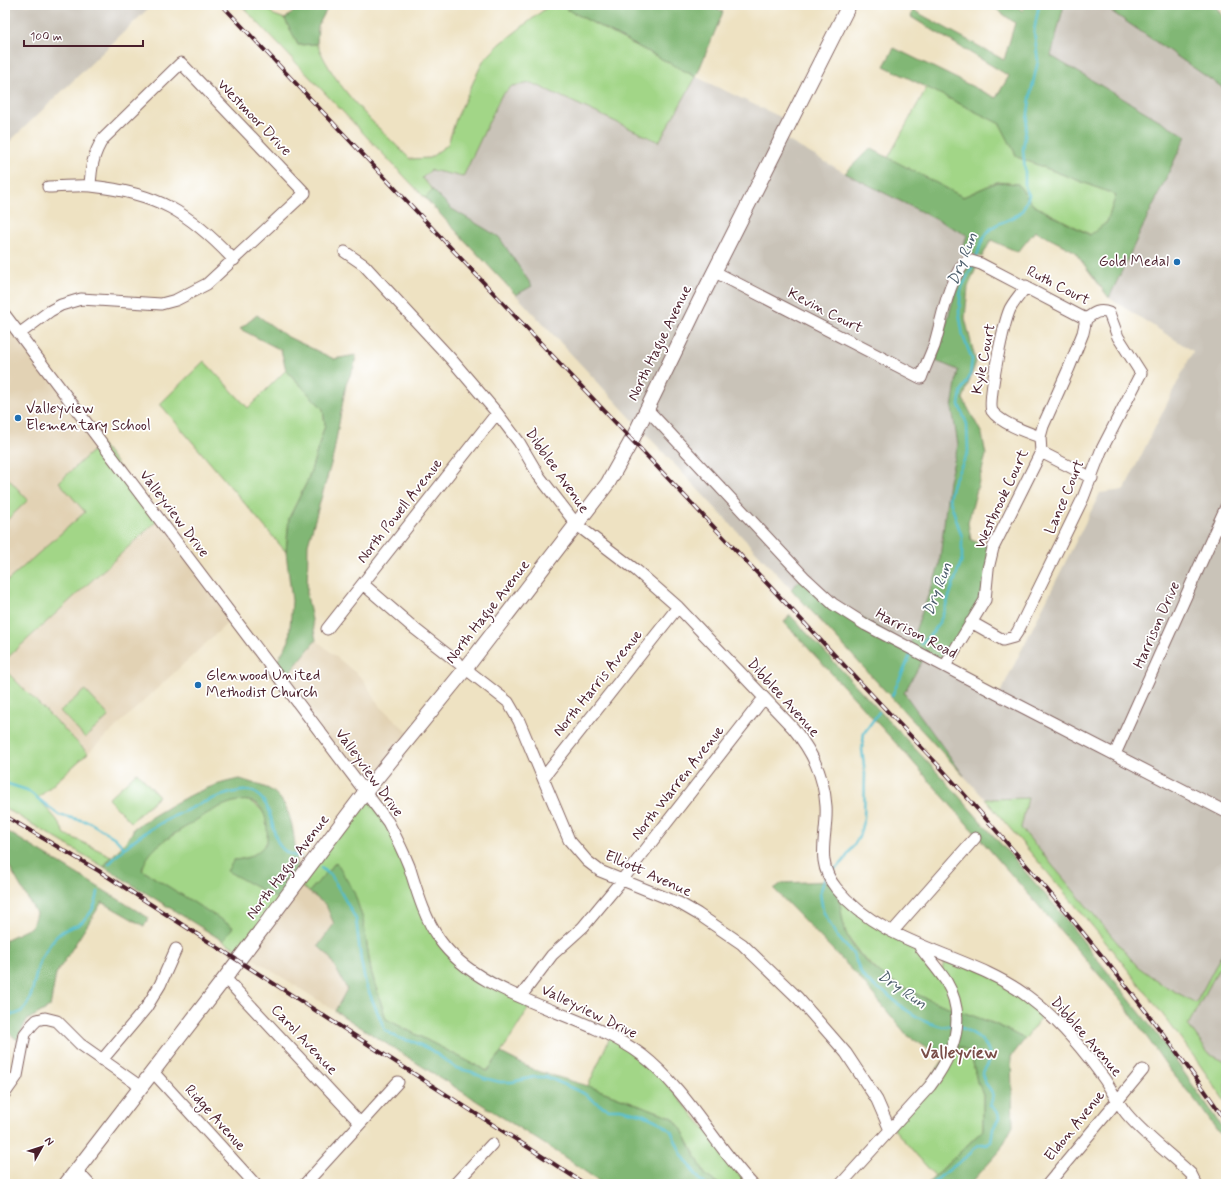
<svg xmlns="http://www.w3.org/2000/svg" width="1231" height="1189" font-family="Mynerve,sans-serif">
	<style>
		.built { fill: #e2d2b4 }
		.industrial { fill: #c9c3b8 }
		.green { fill: #a2d687; stroke: #767a59 }
		.forest { fill: #81b774; stroke: #666b50 }
		.lines { fill: none; stroke-linecap: round; stroke-linejoin: round }
		.stream { stroke: #52bdce; stroke-width: 2.5 }
		.minor-casing { stroke: #836360; stroke-width: 13 }
		.major-casing { stroke: #836360; stroke-width: 16 }
		.minor { stroke: #fff; stroke-width: 11 }
		.major { stroke: #fff; stroke-width: 14 }
		.rail-casing { stroke: #4a1f2b; stroke-width: 4 }
		.rail { stroke: #fff; stroke-width: 2.5; stroke-dasharray: 8; stroke-linecap: butt }
		.poi-dot { fill: #1f6fb2; stroke: #fff; stroke-width: 1.5 }
		.labels { text-anchor: middle; dominant-baseline: central; stroke-width: 3.5; stroke-linejoin: round; paint-order: stroke }
		.street-label { font-size: 15px; fill: #4a1f2b; stroke: #fff }
		.poi-label { font-size: 15px; fill: #4a1f2b; stroke: #fff; text-anchor: start }
		.water-label { font-size: 16px; font-style: italic; fill: #4d5e6c; stroke: #fff }
		.quarter-label { font-size: 17px; font-weight: bold; fill: #7a4e48; stroke: #fff }
	</style>
	<rect width="100%" height="100%" fill="#fff"/>
	<filter id="ink" filterUnits="userSpaceOnUse"><feTurbulence type="fractalNoise" baseFrequency=".025" numOctaves="2"/><feDisplacementMap in="SourceGraphic" scale="8" xChannelSelector="R" yChannelSelector="G"/><feConvolveMatrix kernelMatrix="1 2 1 2 8 2 1 2 1" color-interpolation-filters="sRGB"/></filter>
	<filter id="wash" filterUnits="userSpaceOnUse"><feTurbulence type="fractalNoise" baseFrequency=".012" numOctaves="4" result="noise"/><feDisplacementMap in="SourceGraphic" scale="16" xChannelSelector="R" yChannelSelector="G"/><feGaussianBlur stdDeviation="0.9" result="paint"/><feColorMatrix in="noise" values="0 0 0 0 0 0 0 0 0 0 0 0 0 0 0 0 0 1.4 0 .05"/><feComposite in="paint" operator="in"/></filter>
	<g filter="url(#wash)">
		<rect width="100%" height="100%" fill="#eee2c2"/>
		<path class="built" d="M 5,315 L 101,443 L 85,512 L 5,583 Z
			M 159,519 L 234,617 L 88,753 L 5,670 L 5,660 Z
			M 316,640 L 363,679 L 379,705 L 412,736 L 366,791 L 283,681 Z
			M 297,883 L 326,905 L 334,924 L 318,946 L 329,956 L 347,989 L 335,1011 L 244,953 Z"/>
		<path class="industrial" d="M 5,5 L 152,5 L 5,146 Z
			M 1064,5 L 1102,5 L 1226,90 L 1226,946 L 1196,1003 L 1163,985 L 1137,966 L 1021,828 L 1028,798 L 985,799 L 964,776 L 904,693 L 925,656 L 999,695 L 1100,493 L 1124,490 L 1193,351 L 1109,298 L 1186,136 L 1051,56 Z
			M 696,77 L 791,122 L 783,138 L 845,173 L 968,235 L 962,251 L 967,263 L 936,361 L 958,370 L 952,408 L 958,445 L 949,481 L 939,567 L 909,647 L 866,625 L 804,577 L 791,589 L 516,295 L 531,286 L 499,237 L 452,209 L 422,178 L 431,170 L 463,176 L 501,96 L 512,86 L 532,83 L 659,142 Z
			M 1226,956 L 1226,1062 L 1209,1054 L 1188,1025 Z"/>
		<path class="green" d="M 241,5 L 264,5 L 274,15 L 285,19 L 298,45 L 317,44 C 337,91 375,124 410,159 L 430,158 L 448,144 L 456,119 L 483,61 L 500,44 L 550,5 L 559,5 L 696,77 L 659,142 L 532,83 L 512,86 L 501,96 L 463,177 L 431,170 L 422,178 L 433,190 L 425,198 Z
			M 927,87 L 1001,124 L 1017,157 L 1116,195 L 1107,222 L 1091,235 L 1033,205 L 1018,184 L 997,182 L 963,197 L 888,158 Z
			M 204,361 L 248,408 L 286,370 L 323,409 L 325,425 L 308,480 L 289,518 L 286,552 L 160,404 Z
			M 101,443 L 159,519 L 5,660 L 5,583 L 85,512 L 59,482 Z
			M 5,475 L 28,500 L 5,522 Z
			M 5,670 L 88,753 L 38,798 L 57,820 L 65,834 L 111,856 L 104,867 L 5,808 Z
			M 85,690 L 109,716 L 85,738 L 60,711 Z
			M 137,772 L 159,796 L 131,822 L 108,799 Z
			M 366,791 L 388,822 L 422,905 L 454,956 L 533,1001 L 501,1053 L 487,1071 L 386,1019 L 371,971 L 363,919 L 336,862 L 309,892 L 297,883 Z
			M 1028,798 L 1021,828 L 1137,966 L 1163,985 L 1196,1003 L 1226,946 L 1226,956 L 1188,1025 L 1209,1054 L 1226,1062 L 1226,1103 C 1154,995 1069,898 985,799 Z
			M 246,800 C 268,809 269,821 267,843 C 258,854 249,859 234,860 L 283,902 L 244,953 L 223,941 L 232,927 L 142,870 L 145,859 L 155,847 L 209,811 L 233,801 Z
			M 837,889 L 905,938 L 941,972 L 946,956 L 989,973 L 1046,1011 L 1025,1039 L 993,1023 L 930,1001 L 884,977 L 860,954 L 847,936 L 844,929 Z
			M 611,1035 L 642,1055 L 752,1184 L 719,1184 L 706,1176 L 681,1128 L 672,1117 L 588,1086 Z
			M 961,1047 L 971,1053 L 977,1082 L 983,1092 L 983,1130 L 935,1176 L 892,1127 L 952,1049 Z"/>
		<path class="forest" d="M 301,5 L 329,5 L 318,26 L 317,44 L 298,45 L 285,19 Z
			M 559,5 L 711,5 L 723,12 L 696,77 Z
			M 991,5 L 1014,5 L 1023,11 L 1025,5 L 1064,5 L 1051,56 L 1186,136 L 1109,298 L 1074,251 L 1035,231 L 1018,252 L 991,240 L 982,257 L 962,251 L 967,235 L 845,173 L 870,148 L 963,197 L 997,182 L 1018,184 L 1033,205 L 1090,235 L 1107,222 L 1116,195 L 1017,157 L 1000,124 L 884,66 L 894,48 L 996,98 L 1009,76 L 911,17 L 913,10 L 1004,60 L 1015,23 Z
			M 1102,5 L 1215,5 L 1226,22 L 1226,90 Z
			M 433,190 L 452,209 L 499,237 L 532,286 L 516,295 L 425,198 Z
			M 967,263 L 977,266 L 968,287 L 965,318 L 976,362 L 963,399 L 982,434 L 986,455 L 968,523 L 971,540 L 993,548 L 987,585 L 945,666 L 925,656 L 904,693 L 964,776 L 791,589 L 804,577 L 818,591 L 909,647 L 939,567 L 949,481 L 958,445 L 952,408 L 958,370 L 936,361 L 959,279 Z
			M 257,315 L 286,336 L 334,359 L 356,355 L 354,367 L 346,384 L 333,457 L 308,544 L 307,595 L 316,640 L 283,681 L 273,668 L 289,641 L 292,601 L 286,552 L 289,518 L 308,480 L 325,425 L 323,409 L 286,370 L 281,350 L 240,329 Z
			M 790,615 L 949,785 L 1056,907 L 1160,1038 L 1226,1133 L 1226,1143 L 1199,1105 L 1169,1069 L 1121,1000 L 905,753 L 784,622 Z
			M 240,779 C 249,782 260,785 269,789 C 298,805 295,855 297,883 L 283,902 L 227,871 L 234,860 C 249,859 258,854 267,842 C 271,779 225,801 192,823 C 172,836 149,846 142,870 L 233,927 L 223,941 L 104,867 C 112,854 130,841 134,828 C 167,807 200,786 240,779 Z
			M 5,830 L 149,918 L 144,926 L 102,902 L 56,974 L 50,1007 L 27,1020 L 17,1040 L 5,1029 L 5,940 L 32,927 L 36,913 L 5,859 Z
			M 336,862 L 354,892 L 363,919 L 371,971 L 386,1019 L 487,1071 L 501,1053 L 534,1070 L 588,1086 L 672,1117 L 681,1128 L 706,1176 L 719,1184 L 603,1184 L 560,1154 L 335,1011 L 347,989 L 329,956 L 318,946 L 334,924 L 326,905 L 309,892 Z
			M 831,881 C 845,900 838,926 853,946 C 887,992 942,1003 992,1023 C 1003,1027 1014,1034 1025,1039 L 1011,1057 L 1013,1126 L 999,1152 L 970,1184 L 927,1184 L 983,1130 L 983,1092 L 977,1082 L 971,1053 L 961,1047 L 940,1051 L 930,1050 L 907,1035 L 857,975 L 774,889 L 782,883 Z"/>
		<g class="lines">
			<path class="stream" d="M 976,258 C 980,249 980,241 987,233 C 995,221 1011,222 1021,212 C 1025,208 1027,200 1029,195 L 1025,187 L 1025,170 L 1023,150 L 1031,92 L 1038,61 L 1034,31 L 1039,5
				M 921,644 L 934,631 L 942,617 L 962,559 L 962,537 L 949,498 L 953,483 L 968,452 L 967,424 L 959,405 L 961,392 L 970,376 L 972,359 L 963,336 L 959,312 L 961,289 L 973,265
				M 892,696 C 898,682 904,670 910,656
				M 5,783 L 27,790 L 59,815 L 89,822 L 115,838 L 124,848
				M 109,864 C 118,854 127,845 138,837 C 157,824 235,781 256,793 C 258,794 260,798 262,799 C 280,820 265,852 301,857
				M 321,868 L 331,875 L 356,919 L 361,961 L 366,985 L 385,1030 L 398,1038 L 414,1042 L 431,1050 L 456,1068 L 472,1072 L 484,1078 L 500,1082 L 512,1082 L 534,1077 L 547,1077 L 583,1093 L 600,1105 L 609,1109 L 620,1109 L 642,1114 L 661,1123 L 671,1131 L 682,1155 L 700,1180 L 705,1184
				M 830,873 L 843,862 L 859,837 L 864,818 L 865,774 L 862,749 L 864,733 L 879,712
				M 825,878 L 820,893 L 823,911 L 836,935 L 853,954 L 862,975 L 870,983 L 887,994 L 903,1008 L 926,1022 L 943,1027 L 953,1025
				M 5,1006 L 11,1015 C 36,1014 32,973 42,957 C 48,947 54,937 63,931 C 68,928 73,927 78,925 C 90,917 96,907 98,892
				M 931,1184 L 971,1153 C 975,1147 979,1142 987,1145 L 991,1141 L 993,1129 L 999,1118 L 998,1113 L 990,1105 C 998,1089 986,1090 983,1077 C 981,1069 988,1068 989,1061 C 993,1044 973,1032 959,1027"/>
		</g>
	</g>
	<g filter="url(#ink)">
		<g class="lines">
			<g class="minor-casing">
				<path id="minor" d="M 48,187 C 63,187 77,185 91,186 C 157,193 189,212 234,260
					M 345,252 L 364,265 L 451,359 L 497,413 L 519,442 L 539,476 L 577,525 L 637,571 L 678,607 L 793,728 C 812,751 824,775 826,806 C 828,836 814,861 836,888 C 885,948 968,952 1027,996 C 1057,1018 1084,1050 1105,1080 C 1112,1091 1118,1103 1126,1113 C 1143,1134 1171,1155 1191,1174 L 1196,1184
					M 715,272 L 921,378 C 925,367 930,356 934,346 C 942,321 948,276 968,260 L 981,264 L 1086,319
					M 1026,286 C 1021,294 1014,301 1010,309 C 1004,322 987,401 992,411 C 1000,423 1026,432 1040,437
					M 5,315 L 388,822 C 396,837 403,851 409,866 C 417,891 424,917 439,939 C 483,1001 582,1010 642,1055 C 687,1090 713,1143 752,1184
					M 19,334 L 50,311 L 61,305 L 81,299 L 161,304 L 176,300 L 207,284 L 305,193 L 181,63 L 103,139 C 93,154 91,168 90,186
					M 646,408 L 804,577 L 833,604 L 866,625 L 999,695 L 1226,812
					M 1041,452 L 1092,478
					M 363,584 L 415,629 L 508,702 L 519,721 L 569,840 L 587,861 L 600,871 L 679,903 L 698,914 L 742,944 L 798,998 L 846,1053 L 877,1100 L 890,1130
					M 971,622 L 1003,640 L 1014,637 L 1018,631 L 1083,498 L 1101,451 L 1141,373 L 1118,337 L 1109,313 C 1099,309 1094,313 1086,319
					M 327,629 L 497,413
					M 945,666 L 985,600 L 988,569 L 993,548 L 1041,452 L 1040,437 L 1043,426 L 1069,368 L 1083,333 L 1086,319
					M 1115,754 L 1226,507
					M 543,778 L 678,607
					M 893,931 L 975,838
					M 225,978 L 360,1123
					M 521,996 L 552,955 L 583,927 L 622,880 L 764,698
					M 102,1060 L 146,1008 L 160,985 L 176,949
					M 153,1072 L 255,1184
					M 5,1093 L 17,1076 L 25,1034 L 32,1025 L 37,1020 L 45,1018 L 57,1021 L 80,1044 L 141,1087
					M 76,1170 L 89,1184
					M 305,1184 L 398,1082
					M 455,1184 L 492,1144
					M 841,1184 L 930,1086 C 954,1054 968,1018 946,981 C 938,969 928,958 920,947
					M 1048,1184 L 1143,1070"/>
			</g>
			<g class="major-casing">
				<path id="major" d="M 66,1184 L 225,978 L 366,791 L 466,668 L 608,483 L 632,440 L 699,302 L 849,5"/>
			</g>
			<use href="#minor" class="minor"/>
			<use href="#major" class="major"/>
			<g class="rail-casing">
				<path id="rail" d="M 222,5 L 940,767 C 1041,880 1140,996 1226,1121
					M 5,816 L 99,871 L 585,1184"/>
			</g>
			<use href="#rail" class="rail"/>
		</g>
	</g>
	<g class="poi-dot">
		<circle cx="1177" cy="262" r="4"/>
		<circle cx="18" cy="418" r="4"/>
		<circle cx="198" cy="685" r="4"/>
	</g>
	<g class="labels">
		<g class="street-label">
			<text transform="translate(254 118) rotate(46)">Westmoor Drive</text>
			<text transform="translate(1058 286) rotate(27)">Ruth Court</text>
			<text transform="translate(825 311) rotate(27)">Kevin Court</text>
			<text transform="translate(660 343) rotate(-64)">North Hague Avenue</text>
			<text transform="translate(984 359) rotate(-79)">Kyle Court</text>
			<text transform="translate(557 471) rotate(55)">Dibblee Avenue</text>
			<text transform="translate(1065 497) rotate(-67)">Lance Court</text>
			<text transform="translate(1002 499) rotate(-65)">Westbrook Court</text>
			<text transform="translate(400 511) rotate(-52)">North Powell Avenue</text>
			<text transform="translate(174 514) rotate(53)">Valleyview Drive</text>
			<text transform="translate(488 612) rotate(-52)">North Hague Avenue</text>
			<text transform="translate(1157 625) rotate(-66)">Harrison Drive</text>
			<text transform="translate(916 634) rotate(28)">Harrison Road</text>
			<text transform="translate(598 683) rotate(-51)">North Harris Avenue</text>
			<text transform="translate(783 698) rotate(48)">Dibblee Avenue</text>
			<text transform="translate(369 773) rotate(54)">Valleyview Drive</text>
			<text transform="translate(678 783) rotate(-52)">North Warren Avenue</text>
			<text transform="translate(288 867) rotate(-53)">North Hague Avenue</text>
			<text transform="translate(648 874) rotate(24)">Elliott Avenue</text>
			<text transform="translate(589 1012) rotate(26)">Valleyview Drive</text>
			<text transform="translate(1086 1037) rotate(49)">Dibblee Avenue</text>
			<text transform="translate(304 1040) rotate(47)">Carol Avenue</text>
			<text transform="translate(215 1118) rotate(48)">Ridge Avenue</text>
			<text transform="translate(1075 1126) rotate(-51)">Eldon Avenue</text>
		</g>
		<g class="poi-label">
			<text x="1169" y="262" text-anchor="end">Gold Medal</text>
			<text x="26" y="409">Valleyview<tspan x="26" dy="17">Elementary School</tspan></text>
			<text x="206" y="676">Glenwood United<tspan x="206" dy="17">Methodist Church</tspan></text>
		</g>
		<g class="water-label">
			<text transform="translate(963 259) rotate(-68)">Dry Run</text>
			<text transform="translate(938 589) rotate(-69)">Dry Run</text>
			<text transform="translate(902 990) rotate(35)">Dry Run</text>
		</g>
		<g class="quarter-label">
			<text x="959" y="1053">Valleyview</text>
		</g>
	</g>
	<rect width="1231" height="1189" fill="none" stroke="#fff" stroke-width="20"/>
	<g transform="translate(42 1147) rotate(51)" stroke="#ffffff" stroke-width="3" paint-order="stroke">
	<path d="M0-3L7 15L0 10L-7 15Z" fill="#4a1f2b"/>
	<text y="-6" font-size="11" font-weight="bold" text-anchor="middle" fill="#4a1f2b">N</text>
	</g>
	<path d="M24 40v6h119v-6" fill="none" stroke="#4a1f2b" stroke-width="2"/>
	<text x="30" y="40" font-size="12" fill="#4a1f2b" stroke="#ffffff" stroke-width="3" paint-order="stroke">100 m</text>
</svg>
